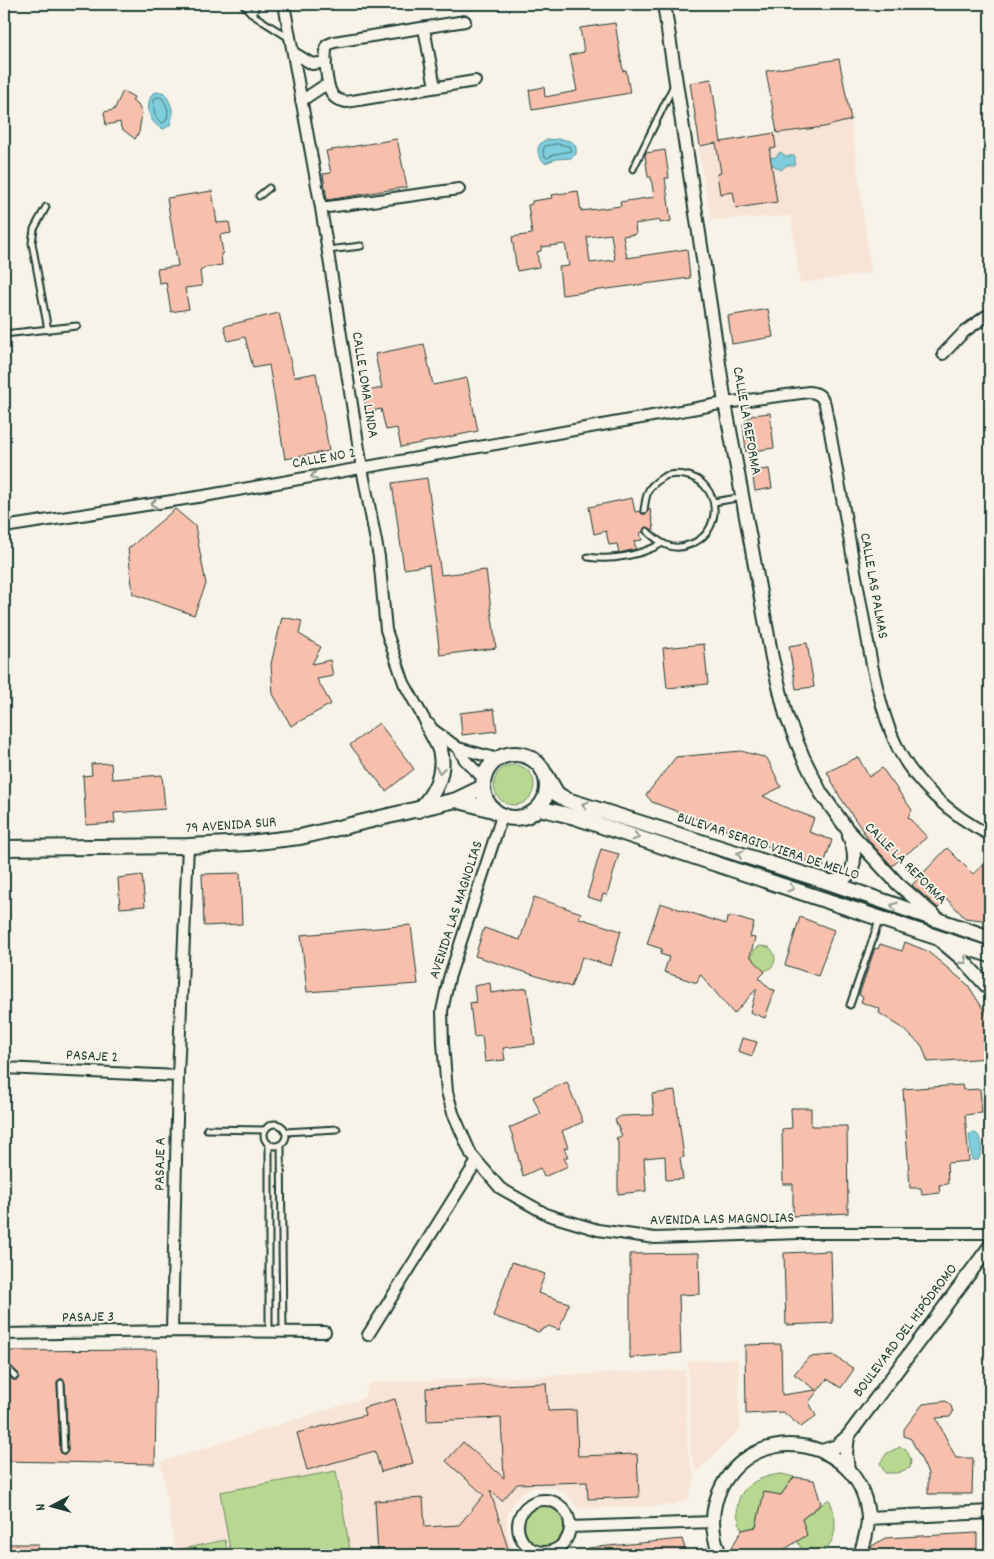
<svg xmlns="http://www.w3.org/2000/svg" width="994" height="1559" font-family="Dekko,sans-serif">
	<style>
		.built { fill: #f7e4d6 }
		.green { fill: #b8d891; stroke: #6c8a62 }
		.water { fill: #7fcddd; stroke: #599399 }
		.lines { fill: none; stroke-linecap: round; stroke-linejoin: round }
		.shore { stroke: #457778; stroke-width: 1 }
		.building { fill: #f8c0ac; stroke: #1f3d34; fill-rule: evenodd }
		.service-casing { stroke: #1f3d34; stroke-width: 9 }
		.minor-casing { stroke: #1f3d34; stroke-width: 14 }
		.tertiary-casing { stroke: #1f3d34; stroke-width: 16 }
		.secondary-casing { stroke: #1f3d34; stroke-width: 18 }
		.service { stroke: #f7f3e8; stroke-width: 5 }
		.minor { stroke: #f7f3e8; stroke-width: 10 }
		.tertiary { stroke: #f7f3e8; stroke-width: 12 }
		.secondary { stroke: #f7f3e8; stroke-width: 14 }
		.oneway { stroke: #8b988e }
		.labels { text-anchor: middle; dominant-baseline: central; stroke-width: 4; stroke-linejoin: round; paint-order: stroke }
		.street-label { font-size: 15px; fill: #1f3d34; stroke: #f7f3e8 }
	</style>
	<rect width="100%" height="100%" fill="#f7f3e8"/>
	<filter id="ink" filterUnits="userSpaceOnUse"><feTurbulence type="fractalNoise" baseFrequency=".02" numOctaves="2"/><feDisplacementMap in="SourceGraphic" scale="10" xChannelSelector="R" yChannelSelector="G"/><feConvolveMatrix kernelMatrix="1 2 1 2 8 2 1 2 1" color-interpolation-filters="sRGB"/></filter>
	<g filter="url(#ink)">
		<path class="built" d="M 851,120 L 871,273 L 800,283 L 791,216 L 711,220 L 698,148 Z
			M 738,1359 L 740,1429 L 697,1472 L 691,1454 L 688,1361 Z
			M 685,1370 L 688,1454 L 695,1478 L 688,1499 L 674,1505 L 579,1509 L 566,1494 L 555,1488 L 545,1487 L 531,1488 L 521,1493 L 513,1503 L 507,1517 L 507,1532 L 510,1543 L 520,1555 L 176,1555 L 161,1462 L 364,1398 L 369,1383 Z"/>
		<path class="green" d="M494 785a20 20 0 1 1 40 0a20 20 0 1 1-40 0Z
			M 760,946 L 769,947 C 779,956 776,970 762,971 L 751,957 L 754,950 Z
			M 900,1447 L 906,1449 L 911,1460 L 910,1468 L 897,1473 L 885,1473 L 880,1463 L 887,1453 Z
			M 336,1471 L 351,1555 L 231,1555 L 220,1492 Z
			M 782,1474 L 794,1477 L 781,1495 L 764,1493 L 756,1527 L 742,1530 C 727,1496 749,1477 782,1474 Z
			M 829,1499 C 835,1511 838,1530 831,1542 C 828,1547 824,1551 821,1555 L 805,1555 L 797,1541 L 802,1519 Z
			M522 1525a21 21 0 1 1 42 0a21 21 0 1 1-42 0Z
			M 225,1540 L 228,1555 L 178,1555 L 177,1550 Z"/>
		<path class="water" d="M 158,92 L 163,92 C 172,103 175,112 170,125 L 164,129 C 149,125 144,105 153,93 Z
			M 557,139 C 568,140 578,140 576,154 L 571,158 L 556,159 L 545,163 C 538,158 534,146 544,141 C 547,139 553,140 557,139 Z
			M 780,152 L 786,156 L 795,156 L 795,165 L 787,165 L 781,170 L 773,165 L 767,166 L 766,158 L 776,157 Z
			M 974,1133 L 977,1134 C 983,1141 983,1152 978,1160 L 972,1160 L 969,1134 Z"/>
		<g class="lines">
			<path class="shore" d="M 157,97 L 161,97 C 167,104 170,112 166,121 L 163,123 C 154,120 153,109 154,100 Z
				M 557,144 L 569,146 L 571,151 L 555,154 L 547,158 L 544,156 L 543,150 L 545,146 Z"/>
		</g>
		<path class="building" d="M 615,23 L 623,71 L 626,70 L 630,93 L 532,110 L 529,90 L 544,87 L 545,97 L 577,91 L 570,55 L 584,52 L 580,28 Z
			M 839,59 L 851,120 L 824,127 L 777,133 L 766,71 Z
			M 711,79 L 721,142 L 774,133 L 776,148 L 770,149 L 770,155 L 777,202 L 736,208 L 733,192 L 720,194 L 717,174 L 721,173 L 716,143 L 700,146 L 690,83 Z
			M 123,91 L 134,97 L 132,101 L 138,105 L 142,113 L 139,132 L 135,139 L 121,128 L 120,122 L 106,125 L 104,112 L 114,110 Z
			M 397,139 L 407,187 L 327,200 L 323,174 L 331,173 L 326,151 Z
			M 665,150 L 669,178 L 665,178 L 671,221 L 660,223 L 660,220 L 635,224 L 636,234 L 623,236 L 627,258 L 687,249 L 690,278 L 562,295 L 559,267 L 569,266 L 565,244 L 541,247 L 541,251 L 537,252 L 539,267 L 517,271 L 512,237 L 532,234 L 528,205 L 532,204 L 532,201 L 552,198 L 551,195 L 578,191 L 581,211 L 621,206 L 620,202 L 654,197 L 651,177 L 648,177 L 645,155 L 646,153 ZM 611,234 L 615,260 L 590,263 L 587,237 Z
			M 212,191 L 217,223 L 229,222 L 231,233 L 220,235 L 223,253 L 221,254 L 222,265 L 207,267 L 200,271 L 202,286 L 185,288 L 189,309 L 171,312 L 166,282 L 159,283 L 157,269 L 178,266 L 167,198 Z
			M 768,309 L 773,337 L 732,344 L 728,316 Z
			M 279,313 L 294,377 L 316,373 L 329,451 L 285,459 L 269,365 L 253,368 L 245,337 L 228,341 L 224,326 Z
			M 424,344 L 433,385 L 467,378 L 478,431 L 401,447 L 397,428 L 386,430 L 381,409 L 367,412 L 363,392 L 382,388 L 375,354 Z
			M 770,413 L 774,448 L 746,452 L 743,423 L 753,415 Z
			M 769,469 L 772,488 L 755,491 L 752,471 Z
			M 427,478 L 441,575 L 486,570 L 496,648 L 440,655 L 429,565 L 404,569 L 392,483 Z
			M 632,498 L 635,512 L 640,511 L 642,514 L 645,514 L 650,509 L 654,530 L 645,527 L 643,532 L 640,533 L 642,540 L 634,541 L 636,549 L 619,553 L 617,544 L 609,545 L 606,531 L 594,534 L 589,507 Z
			M 175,509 L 195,526 L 206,584 L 194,615 L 133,594 L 128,549 Z
			M 282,617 L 302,621 L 299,634 L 321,647 L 312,664 L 330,660 L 333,676 L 317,679 L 331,704 L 291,726 L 273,694 L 271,664 Z
			M 807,643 L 814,687 L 796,689 L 789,646 Z
			M 704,644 L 708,684 L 667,688 L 663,648 Z
			M 494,709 L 497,731 L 462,735 L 460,713 Z
			M 379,723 L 414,769 L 386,791 L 350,745 Z
			M 741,751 L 767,758 L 781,787 L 763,796 L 782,806 L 814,818 L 809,832 L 832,840 L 823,867 L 652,802 L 646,795 L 676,757 Z
			M 858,757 L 869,777 L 882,768 L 912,810 L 908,817 L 927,837 L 892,866 L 871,843 L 840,797 L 827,772 Z
			M 111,763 L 112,779 L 162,775 L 165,809 L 114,813 L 115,823 L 86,825 L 83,776 L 92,775 L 91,764 Z
			M 947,848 L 973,874 L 990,858 L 990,921 L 965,918 L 947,899 L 938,908 L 912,885 Z
			M 601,849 L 619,854 L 607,895 L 603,894 L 601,901 L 587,897 Z
			M 240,873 L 242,924 L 204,926 L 202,874 Z
			M 142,875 L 145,906 L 120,908 L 118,878 Z
			M 534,897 L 581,913 L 579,918 L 621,931 L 611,966 L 582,957 L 571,987 L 475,956 L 484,928 L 520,940 Z
			M 660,903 L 726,924 L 727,918 L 730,918 L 731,916 L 754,923 L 750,937 L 755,938 L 750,956 L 765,972 L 759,978 L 770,989 L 775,990 L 765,1018 L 750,1012 L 757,988 L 734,1014 L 700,974 L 697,983 L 664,972 L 669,957 L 660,954 L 662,949 L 647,944 Z
			M 800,917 L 834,930 L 818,976 L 785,965 Z
			M 411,925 L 418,984 L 307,992 L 301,935 Z
			M 905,942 L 927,951 L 968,985 L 990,1020 L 990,1058 L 928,1062 L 922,1046 L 901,1027 L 879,1013 L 880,1009 L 861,1002 L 863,997 L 859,995 L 875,948 L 878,949 L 880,944 L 902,951 Z
			M 490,983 L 491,993 L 527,988 L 535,1044 L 503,1048 L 505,1060 L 485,1062 L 482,1036 L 474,1037 L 470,1003 L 476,1002 L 474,986 Z
			M 742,1038 L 757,1042 L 752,1056 L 738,1051 Z
			M 567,1082 L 583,1122 L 562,1131 L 568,1147 L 564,1148 L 568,1157 L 564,1158 L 568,1166 L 544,1177 L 540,1168 L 523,1176 L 512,1134 L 509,1128 L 541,1114 L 533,1097 Z
			M 962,1085 L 963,1090 L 980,1089 L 982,1113 L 965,1115 L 969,1161 L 947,1163 L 948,1184 L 939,1185 L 940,1193 L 922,1195 L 921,1188 L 910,1188 L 903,1089 Z
			M 675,1091 L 684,1157 L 680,1158 L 683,1179 L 666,1180 L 665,1156 L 644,1158 L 646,1191 L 618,1194 L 618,1142 L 616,1138 L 622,1136 L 615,1120 L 621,1116 L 654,1115 L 652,1094 Z
			M 791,1108 L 811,1108 L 811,1126 L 847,1126 L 848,1213 L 793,1216 L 793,1184 L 783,1184 L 782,1129 L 792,1128 Z
			M 831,1251 L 833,1323 L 786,1325 L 784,1253 Z
			M 699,1253 L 700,1294 L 679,1295 L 681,1353 L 630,1358 L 630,1254 Z
			M 512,1262 L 545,1274 L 538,1293 L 569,1303 L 559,1330 L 549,1326 L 538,1332 L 493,1316 Z
			M 781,1344 L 782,1395 L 816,1390 L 794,1374 L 809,1357 L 833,1355 L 854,1369 L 841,1388 L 827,1379 L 809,1402 L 816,1416 L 801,1427 L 783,1412 L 746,1414 L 745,1345 Z
			M 157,1350 L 155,1464 L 4,1461 L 4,1371 L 13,1380 L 17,1380 L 19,1377 L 18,1373 L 4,1361 L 4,1351 ZM 60,1379 L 63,1379 L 65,1383 L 68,1450 L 65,1454 L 62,1454 L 60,1450 L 57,1383 Z
			M 546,1383 L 548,1411 L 576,1410 L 578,1456 L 637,1454 L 639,1497 L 588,1499 L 587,1482 L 517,1484 L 502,1501 L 490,1490 L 510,1555 L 378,1555 L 375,1501 L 423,1498 L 425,1527 L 459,1525 L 484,1495 L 446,1461 L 463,1442 L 504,1478 L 501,1418 L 427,1421 L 426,1388 Z
			M 395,1399 L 413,1463 L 381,1472 L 375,1451 L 307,1470 L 297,1433 L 365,1415 L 363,1408 Z
			M 946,1401 L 951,1406 L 953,1412 L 950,1417 L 936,1418 L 956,1458 L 973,1458 L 972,1494 L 928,1494 L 928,1473 L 911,1439 L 904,1436 L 904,1429 L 923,1404 Z
			M 794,1477 L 814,1480 L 821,1504 L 802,1519 L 807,1535 L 782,1551 L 783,1555 L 737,1555 L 730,1550 L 742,1530 L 756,1527 L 764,1492 L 781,1495 Z
			M 977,1533 L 977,1555 L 868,1555 L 872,1546 L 885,1538 Z
			M 682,1539 L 687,1555 L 588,1555 L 588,1548 Z
			M 4,1544 L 38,1544 L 38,1555 L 4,1555 Z"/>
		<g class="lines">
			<g class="service-casing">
				<path id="service" d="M 243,4 L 253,15 L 289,38
					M 253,15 L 256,4
					M 633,169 L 674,85
					M 259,196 L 269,188
					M 46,207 L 34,229 L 32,243 L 48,330
					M 328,250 L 361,246
					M 4,334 L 77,326
					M 714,502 L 743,497
					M 644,510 C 645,504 646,493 650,488 C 653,484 661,478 665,476 C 677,472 695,475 704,485 C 722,504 715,535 691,544 C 672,552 661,544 647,531
					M 588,557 C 612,561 640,555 661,544
					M 850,1005 L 880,918
					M264 1135a11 11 0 1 1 22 0a11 11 0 1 1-22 0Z
					M 207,1129 L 265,1130
					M 285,1132 L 337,1129
					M 281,1144 L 283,1332
					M 269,1332 L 269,1145
					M 4,1365 L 15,1376
					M 61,1383 L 64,1450
					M 988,1513 L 990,1555"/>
			</g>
			<g class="minor-casing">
				<path id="minor" d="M 284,4 L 321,208 L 362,468 L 379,557 L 386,630 L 404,683 L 428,726 L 458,748 L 498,759
					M 465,21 L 334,42 L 327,45 C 324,56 326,84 332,94 C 335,100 340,100 346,102 L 475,81
					M 424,28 L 435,87
					M 294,53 L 312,64 L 326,62
					M 301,101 L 322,87 L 329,86
					M 321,208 L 459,189
					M 943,354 L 964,332 L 986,316 L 990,315
					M 4,527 L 204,496 L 725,403 L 809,392 C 818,393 821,395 825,404 L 872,665 C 878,691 884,718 895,742 C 911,781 953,817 990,835
					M 458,748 L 465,760 L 484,779
					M 502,816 L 449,978 L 442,1011 L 443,1043 L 447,1092 L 453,1113 L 471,1154 L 500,1188 L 548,1215 L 598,1230 L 655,1238 L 799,1233 L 990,1233
					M 4,1068 L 178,1076
					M 172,1331 L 178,1076 L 188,846
					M 4,1334 L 172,1331 L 325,1332
					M 368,1335 L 477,1161
					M518 1526a26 26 0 1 1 52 0a26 26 0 1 1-52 0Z
					M 570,1527 L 713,1522"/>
			</g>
			<g class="tertiary-casing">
				<path id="tertiary" d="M 664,4 L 725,403 L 772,658 L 786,715 L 803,757 L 821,793 L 847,829 L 898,884 L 937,918
					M 826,881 C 857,884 858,857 849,836
					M 937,938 L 962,959 L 990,990
					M 822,1451 L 837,1446 L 848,1436 L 990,1246
					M 848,1470 L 846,1453 L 848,1436
					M 868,1518 L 990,1512
					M 720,1555 C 711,1532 710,1508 722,1486 C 759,1417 864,1440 868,1518 C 868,1531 864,1543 860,1555"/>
			</g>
			<g class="secondary-casing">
				<path id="secondary" d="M483 786a32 32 0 1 1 64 0a32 32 0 1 1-64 0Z
					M 546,775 L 557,794 L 567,800 L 822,880 L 990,938
					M 456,800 L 493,810
					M 539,808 L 575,817 L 990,955
					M 419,810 C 434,795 446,773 440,750 C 437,742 432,734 428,726
					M 4,848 L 188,846 L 248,843 L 300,837 L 456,800 L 483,787"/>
			</g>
			<use href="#service" class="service"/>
			<use href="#minor" class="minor"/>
			<use href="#tertiary" class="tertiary"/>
			<use href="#secondary" class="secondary"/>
		</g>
		<defs><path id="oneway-chevron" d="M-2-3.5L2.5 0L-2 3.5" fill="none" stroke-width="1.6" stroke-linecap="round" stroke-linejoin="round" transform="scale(1.25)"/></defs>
		<g class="oneway">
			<use href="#oneway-chevron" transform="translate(314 476) rotate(170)"/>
			<use href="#oneway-chevron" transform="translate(154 504) rotate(171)"/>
			<use href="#oneway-chevron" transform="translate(440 770) rotate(97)"/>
			<use href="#oneway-chevron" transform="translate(585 805) rotate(-162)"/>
			<use href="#oneway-chevron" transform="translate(636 837) rotate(18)"/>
			<use href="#oneway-chevron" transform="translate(740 854) rotate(-162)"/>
			<use href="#oneway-chevron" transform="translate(791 888) rotate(18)"/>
			<use href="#oneway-chevron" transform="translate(894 906) rotate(-161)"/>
			<use href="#oneway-chevron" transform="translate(964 961) rotate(43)"/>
		</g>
	</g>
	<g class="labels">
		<g class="street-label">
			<text transform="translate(364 385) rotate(81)">CALLE LOMA LINDA</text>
			<text transform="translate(746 421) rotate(80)">CALLE LA REFORMA</text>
			<text transform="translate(324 459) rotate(-10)">CALLE NO 2</text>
			<text transform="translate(873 586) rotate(80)">CALLE LAS PALMAS</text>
			<text transform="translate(231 826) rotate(-4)">79 AVENIDA SUR</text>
			<text transform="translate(768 847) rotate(18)">BULEVAR SERGIO VIERA DE MELLO</text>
			<text transform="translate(905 864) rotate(45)">CALLE LA REFORMA</text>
			<text transform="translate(457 910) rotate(-72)">AVENIDA LAS MAGNOLIAS</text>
			<text transform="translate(92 1057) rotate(3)">PASAJE 2</text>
			<text transform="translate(161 1164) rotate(-89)">PASAJE A</text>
			<text transform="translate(722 1220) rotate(-1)">AVENIDA LAS MAGNOLIAS</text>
			<text transform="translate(88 1318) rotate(-1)">PASAJE 3</text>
			<text transform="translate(906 1331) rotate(-53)">BOULEVARD DEL HIPÓDROMO</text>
		</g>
	</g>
	<rect width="994" height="1559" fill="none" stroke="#f7f3e8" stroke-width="20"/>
	<rect x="10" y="10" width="974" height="1539" fill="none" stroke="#1f3d34" stroke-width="2" filter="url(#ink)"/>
	<g transform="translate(52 1506) rotate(264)" stroke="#f7f3e8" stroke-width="4" paint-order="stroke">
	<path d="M0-4L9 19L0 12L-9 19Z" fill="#1f3d34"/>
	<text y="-8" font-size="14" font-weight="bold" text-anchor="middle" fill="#1f3d34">N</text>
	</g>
</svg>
